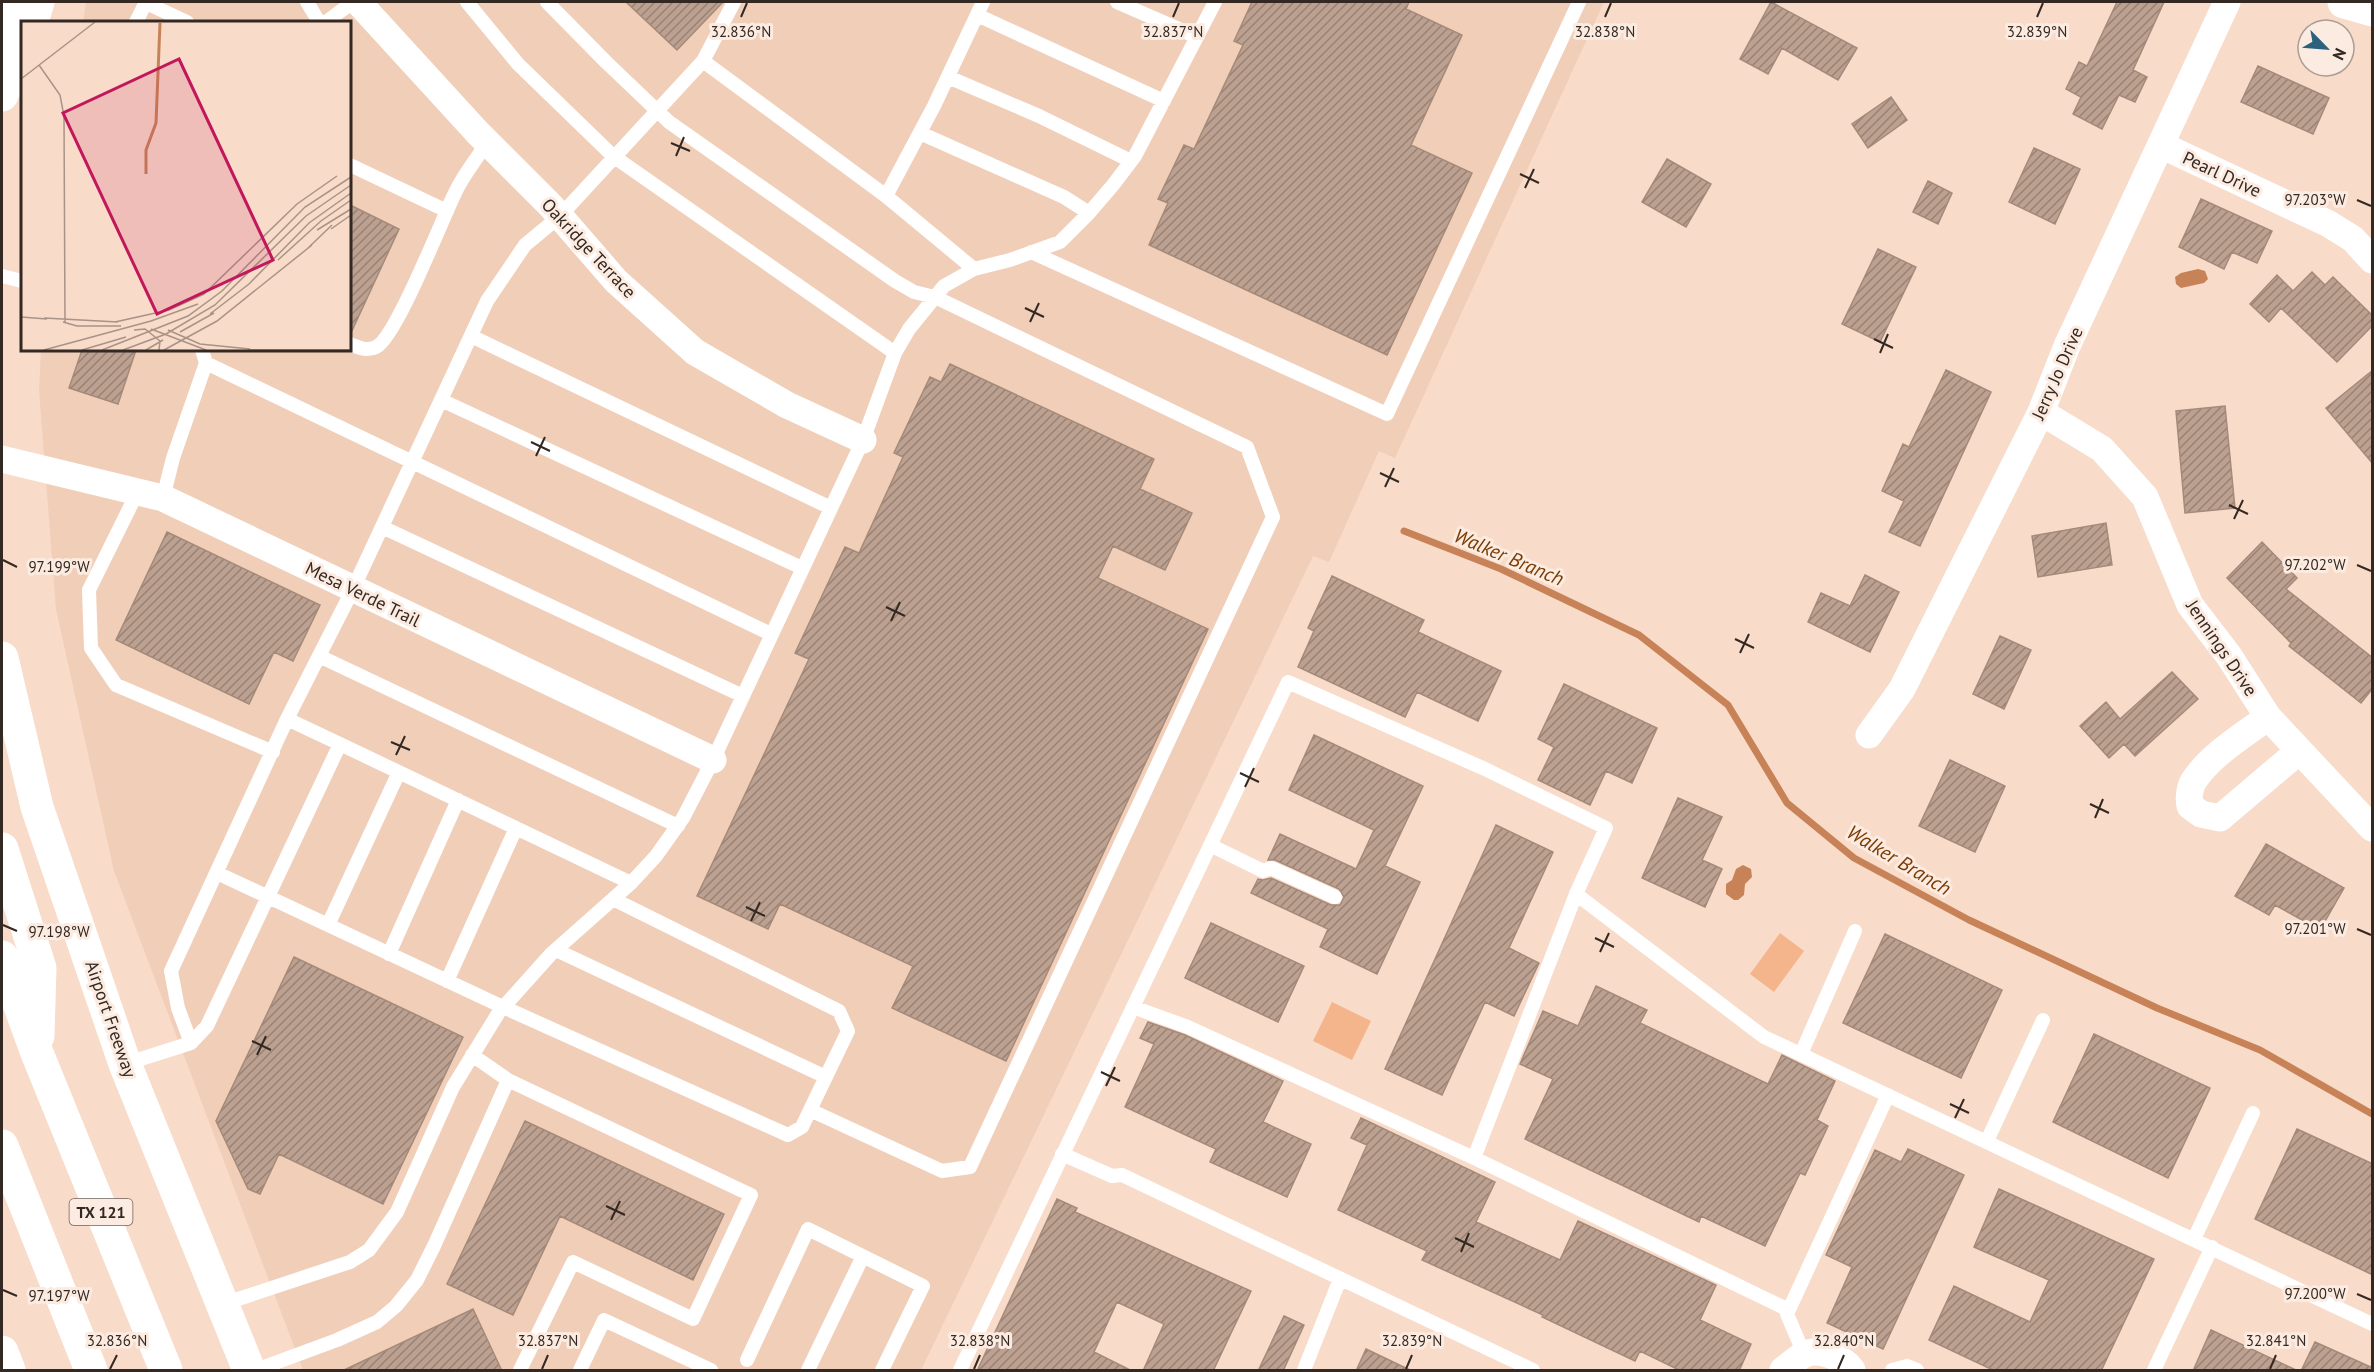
<svg xmlns="http://www.w3.org/2000/svg" width="2374" height="1372" font-family="'PT Sans',sans-serif">
	<style>
		.built { fill: #f1ceb8 }
		.green { fill: #f4b48c }
		.water { fill: #c78357 }
		.lines { fill: none; stroke-linecap: round; stroke-linejoin: round }
		.stream { stroke: #c78357; stroke-width: 7 }
		.building { fill: url(#building-hatch); stroke: #a58a7a; stroke-width: 1.5 }
		.service { stroke: #fff; stroke-width: 14 }
		.minor { stroke: #fff; stroke-width: 27 }
		.secondary { stroke: #fff; stroke-width: 33 }
		.motorway { stroke: #fff; stroke-width: 33 }
		.ticks { fill: none; stroke: #332822; stroke-width: 2 }
		.labels { text-anchor: middle; dominant-baseline: central; stroke-width: 6; stroke-linejoin: round; paint-order: stroke }
		.shield { fill: #fcebe0; stroke: #6f625b; stroke-width: 1.5 }
		.shield-label { font-size: 16px; font-weight: bold; fill: #332822 }
		.street-label { font-size: 18px; fill: #332822; stroke: #fcebe0 }
		.water-label { font-size: 20px; font-style: italic; fill: #7a3b03; stroke: #fcebe0 }
		.inset-river { fill: none; stroke: #c78357; stroke-width: 3 }
		.inset-road { fill: none; stroke: #a99386; stroke-width: 1.5 }
		.view { fill: #c2185b; fill-opacity: 0.15; stroke: #c2185b; stroke-width: 3 }
		.inset-edge { fill: none; stroke: #332822; stroke-width: 3 }
		.ticks-label { font-size: 15px; text-anchor: middle; fill: #332822; stroke: #fcebe0; stroke-width: 6; stroke-linejoin: round; paint-order: stroke }
	</style>
	<defs>
		<pattern id="building-hatch" width="6" height="6" patternUnits="userSpaceOnUse" patternTransform="scale(1.5)"><rect width="6" height="6" fill="#bca090"/><path d="M-1 1l2-2M0 6l6-6M5 7l2-2" fill="none" stroke="#998275"/></pattern>
	</defs>
	<rect width="100%" height="100%" fill="#f8dbc9"/>
	<path class="built" d="M 86,2 L 1604,2 L 1395,458 L 1379,451 L 1329,562 L 1313,556 L 921,1370 L 303,1370 L 114,871 L 56,609 L 39,390 L 41,350 L 350,350 L 350,22 L 83,22 Z"/>
	<path class="green" d="M 1780,933 L 1804,951 L 1774,992 L 1750,974 Z
		M 1332,1002 L 1371,1021 L 1352,1060 L 1313,1041 Z"/>
	<path class="water" d="M 2198,269 L 2205,271 L 2208,279 L 2204,283 L 2181,288 L 2176,284 L 2175,277 L 2181,273 Z
		M 1743,865 L 1751,869 L 1752,877 L 1745,884 L 1744,895 L 1738,900 L 1734,900 L 1726,894 L 1726,884 L 1732,880 L 1736,869 Z"/>
	<g class="lines">
		<path class="stream" d="M 1404,531 L 1501,569 L 1639,635 L 1728,705 L 1787,803 L 1854,858 L 1969,920 L 2157,1008 L 2260,1050 L 2372,1114"/>
	</g>
	<path class="building" d="M 626,2 L 723,2 L 677,50 Z
		M 1252,2 L 1409,2 L 1406,9 L 1462,35 L 1411,145 L 1472,173 L 1387,355 L 1149,245 L 1168,203 L 1158,199 L 1184,145 L 1194,149 L 1243,45 L 1234,41 Z
		M 1771,2 L 1857,48 L 1838,80 L 1782,48 L 1768,74 L 1740,59 Z
		M 2117,2 L 2164,2 L 2133,70 L 2147,77 L 2135,102 L 2119,95 L 2102,129 L 2073,114 L 2081,97 L 2066,89 L 2079,62 L 2087,66 Z
		M 2258,66 L 2329,98 L 2313,134 L 2241,102 Z
		M 1891,97 L 1907,120 L 1868,148 L 1852,124 Z
		M 2034,148 L 2080,169 L 2055,224 L 2009,202 Z
		M 1667,159 L 1711,184 L 1686,227 L 1642,202 Z
		M 1928,181 L 1952,193 L 1938,224 L 1913,212 Z
		M 2201,199 L 2272,231 L 2257,263 L 2232,252 L 2224,269 L 2179,247 Z
		M 350,205 L 399,229 L 350,335 Z
		M 1878,249 L 1916,267 L 1880,342 L 1842,324 Z
		M 2312,272 L 2325,285 L 2333,277 L 2373,316 L 2373,325 L 2337,362 L 2281,308 L 2269,322 L 2250,304 L 2277,275 L 2293,291 Z
		M 82,350 L 136,350 L 118,404 L 69,388 Z
		M 950,364 L 1154,459 L 1140,489 L 1192,513 L 1165,570 L 1113,546 L 1098,578 L 1208,629 L 1006,1061 L 892,1008 L 913,966 L 780,904 L 768,929 L 697,896 L 809,659 L 795,653 L 845,547 L 859,553 L 903,457 L 894,453 L 930,377 L 941,382 Z
		M 1946,370 L 1991,392 L 1920,546 L 1889,532 L 1904,501 L 1882,491 L 1903,444 L 1909,447 Z
		M 2373,370 L 2373,464 L 2326,408 Z
		M 2225,406 L 2235,508 L 2185,513 L 2176,411 Z
		M 2106,523 L 2112,565 L 2038,577 L 2032,536 Z
		M 167,532 L 320,605 L 293,661 L 274,652 L 249,704 L 116,640 Z
		M 2262,542 L 2297,578 L 2286,589 L 2373,658 L 2373,688 L 2361,703 L 2289,646 L 2291,643 L 2227,578 Z
		M 1865,575 L 1899,592 L 1870,652 L 1808,622 L 1821,593 L 1850,606 Z
		M 1332,576 L 1424,620 L 1418,632 L 1501,671 L 1478,721 L 1417,692 L 1405,717 L 1298,667 L 1314,631 L 1308,628 Z
		M 2000,636 L 2031,650 L 2004,709 L 1973,694 Z
		M 2172,672 L 2198,699 L 2135,756 L 2124,744 L 2109,758 L 2080,726 L 2106,702 L 2120,719 Z
		M 1564,684 L 1657,728 L 1632,783 L 1606,771 L 1590,805 L 1538,780 L 1554,747 L 1538,739 Z
		M 1314,735 L 1423,786 L 1385,866 L 1420,882 L 1377,974 L 1320,947 L 1328,929 L 1251,893 L 1258,879 L 1263,880 L 1271,878 L 1331,905 L 1340,905 L 1344,897 L 1339,889 L 1275,860 L 1268,860 L 1280,834 L 1356,869 L 1374,830 L 1289,790 Z
		M 1950,760 L 2005,786 L 1975,852 L 1919,826 Z
		M 1678,798 L 1722,817 L 1702,860 L 1722,869 L 1705,907 L 1642,878 Z
		M 1496,825 L 1553,852 L 1509,948 L 1539,963 L 1514,1016 L 1485,1002 L 1442,1095 L 1385,1069 Z
		M 2266,844 L 2344,888 L 2320,930 L 2275,905 L 2269,915 L 2235,896 Z
		M 1211,923 L 1304,966 L 1278,1022 L 1185,978 Z
		M 1885,934 L 2002,990 L 1961,1078 L 1843,1023 Z
		M 294,957 L 463,1037 L 383,1204 L 279,1154 L 260,1194 L 248,1189 L 216,1121 Z
		M 1596,986 L 1647,1010 L 1640,1023 L 1768,1084 L 1782,1055 L 1835,1081 L 1817,1120 L 1828,1126 L 1805,1175 L 1800,1173 L 1765,1246 L 1701,1216 L 1699,1222 L 1525,1139 L 1553,1079 L 1520,1064 L 1543,1011 L 1578,1026 Z
		M 1148,1022 L 1185,1035 L 1283,1081 L 1263,1122 L 1311,1144 L 1287,1197 L 1210,1162 L 1216,1149 L 1125,1107 L 1154,1044 L 1140,1038 Z
		M 2094,1034 L 2210,1088 L 2168,1178 L 2053,1122 Z
		M 1361,1118 L 1495,1182 L 1476,1222 L 1560,1260 L 1578,1221 L 1716,1285 L 1700,1320 L 1751,1344 L 1739,1371 L 1681,1371 L 1640,1351 L 1635,1361 L 1542,1317 L 1543,1315 L 1422,1260 L 1427,1251 L 1338,1210 L 1367,1145 L 1351,1138 Z
		M 525,1121 L 724,1214 L 693,1280 L 560,1216 L 513,1315 L 447,1284 Z
		M 2297,1129 L 2373,1164 L 2373,1275 L 2255,1219 Z
		M 1908,1149 L 1964,1175 L 1883,1349 L 1827,1323 L 1852,1267 L 1826,1255 L 1875,1150 L 1901,1162 Z
		M 1999,1189 L 2154,1259 L 2101,1371 L 1995,1371 L 1929,1340 L 1954,1286 L 2030,1322 L 2049,1280 L 1974,1247 Z
		M 1057,1199 L 1077,1208 L 1075,1212 L 1251,1291 L 1213,1371 L 1143,1371 L 1164,1324 L 1117,1302 L 1094,1352 L 1132,1371 L 977,1371 Z
		M 473,1309 L 502,1371 L 342,1371 Z
		M 1284,1316 L 1304,1325 L 1283,1371 L 1258,1371 Z
		M 2211,1330 L 2298,1371 L 2193,1371 Z
		M 2315,1342 L 2373,1368 L 2373,1371 L 2301,1371 Z
		M 1366,1349 L 1412,1371 L 1356,1371 Z"/>
	<g class="lines">
		<path class="service" d="M 307,2 L 319,22
			M 467,2 L 518,64 L 613,156 L 895,353
			M 547,2 L 606,62 L 669,122 L 895,281 L 914,292 L 935,297 L 1247,447 L 1273,517 L 970,1167 L 942,1171 L 810,1110 L 848,1031 L 839,1011 L 613,899
			M 1117,2 L 1197,37
			M 146,3 L 187,22
			M 977,15 L 1164,101
			M 136,22 L 146,2
			M 326,22 L 353,2
			M 703,61 L 886,196
			M 948,77 L 1039,116 L 1131,161
			M 920,133 L 1064,197 L 1089,213
			M 350,165 L 447,211
			M 1031,252 L 1387,414 L 1579,2
			M 974,269 L 886,196 L 934,106 L 983,2
			M 2,276 L 22,281
			M 471,336 L 831,508
			M 350,344 C 358,347 366,352 376,347 C 396,338 442,219 455,193 C 463,175 477,159 487,142
			M 206,363 L 771,634
			M 441,400 L 802,568
			M 138,491 L 89,590 L 91,648 L 116,685 L 273,752
			M 163,498 L 173,458 L 206,363 L 202,350
			M 382,527 L 743,696
			M 319,656 L 678,826
			M 340,744 L 287,719 L 353,589 L 487,301 L 525,245 L 560,216 L 703,61 L 734,2
			M 1210,845 L 1263,871 L 1271,868 L 1335,897
			M 217,873 L 503,1007 L 788,1135 L 802,1127 L 810,1110
			M 1576,894 L 1764,1037 L 2372,1324
			M 328,925 L 399,772
			M 556,950 L 826,1077
			M 389,954 L 458,800
			M 447,981 L 516,828
			M 1133,1007 L 1188,1027 L 1474,1158 L 1789,1310
			M 191,1043 L 178,1008 L 171,971 L 287,719
			M 1801,1054 L 1855,931
			M 472,1055 L 508,1080
			M 125,1064 L 191,1043 L 207,1026 L 340,744 L 631,883
			M 1987,1141 L 2043,1020
			M 1062,1154 L 1112,1176 L 1122,1175 L 1533,1370
			M 2194,1239 L 2253,1113
			M 223,1304 L 350,1262 L 369,1250 L 397,1212 L 453,1087 L 499,1012 L 551,954 L 631,883 L 656,856 L 683,818 L 713,760 L 863,440 L 895,353 L 909,329 L 944,286 L 974,269 L 1010,260 L 1060,242 L 1089,213 L 1113,185 L 1135,156 L 1215,2
			M 1804,1354 L 1787,1314 L 1888,1095
			M 747,1360 L 808,1229 L 923,1286 L 882,1370
			M 256,1370 L 337,1340 L 377,1322 L 396,1306 L 417,1280 L 434,1246 L 508,1080 L 751,1195 L 693,1319 L 573,1262 L 520,1370
			M 580,1370 L 604,1320 L 711,1370
			M 808,1370 L 863,1256
			M 960,1370 L 1288,682 L 1485,769 L 1606,828 L 1576,894 L 1474,1158
			M 1304,1370 L 1340,1279
			M 1892,1370 L 1907,1366 L 1917,1370
			M 2154,1370 L 2212,1247"/>
		<path class="minor" d="M 358,2 L 477,132 L 551,206 L 616,281 L 695,352 L 787,405 L 863,440
			M 2161,145 L 2329,224 L 2353,239 L 2372,260
			M 2041,412 L 2102,449 L 2145,497 L 2190,605 L 2229,656 L 2268,717 L 2372,828
			M 2,459 L 163,498 L 713,760
			M 2268,717 C 2244,735 2212,754 2195,779 C 2190,785 2188,798 2190,806 L 2201,814 L 2220,818 L 2299,751
			M 1869,735 L 1902,689 L 2041,412 L 2067,346 L 2227,2
			M 1783,1370 C 1789,1366 1796,1359 1803,1355 C 1818,1347 1843,1357 1852,1370"/>
		<path class="secondary" d="M 2344,2 L 2372,10
			M 32,22 L 38,2
			M 2,40 L 7,2
			M 2,95 L 22,46
			M 2,658 L 37,807 L 125,1064 L 249,1370"/>
		<path class="motorway" d="M 2,849 L 40,968 L 38,1036
			M 2,957 L 37,1053 L 166,1370
			M 2,1146 L 91,1370
			M 2,1352 L 9,1370"/>
	</g>
	<path class="ticks" d="M 741,17 L 747,3M 1173,17 L 1179,3M 1605,17 L 1611,3M 2037,17 L 2043,3M 671,143 L 690,151M 676,156 L 684,137M 1520,174 L 1539,183M 1525,188 L 1534,169M 2357,200 L 2371,206M 1025,308 L 1044,317M 1030,322 L 1039,303M 1874,339 L 1893,348M 1880,353 L 1888,334M 531,442 L 550,451M 536,456 L 545,437M 1380,473 L 1399,482M 1385,487 L 1394,468M 2229,505 L 2248,514M 2234,519 L 2243,500M 3,560 L 17,567M 2357,565 L 2371,571M 886,607 L 905,616M 891,621 L 900,602M 1735,639 L 1754,648M 1740,653 L 1749,634M 391,742 L 410,750M 396,755 L 405,736M 1240,773 L 1259,782M 1245,787 L 1254,768M 2090,804 L 2109,813M 2095,818 L 2103,799M 746,907 L 765,916M 751,921 L 760,902M 3,925 L 17,931M 2357,929 L 2371,935M 1595,938 L 1614,947M 1600,952 L 1609,933M 252,1041 L 271,1050M 257,1055 L 266,1036M 1101,1072 L 1120,1081M 1106,1086 L 1115,1067M 1950,1104 L 1969,1113M 1955,1118 L 1964,1099M 606,1206 L 625,1215M 611,1220 L 620,1201M 1455,1238 L 1474,1247M 1461,1252 L 1469,1233M 3,1290 L 17,1296M 2357,1294 L 2371,1300M 110,1369 L 117,1355M 542,1369 L 548,1355M 974,1369 L 980,1355M 1406,1369 L 1412,1355M 1838,1369 L 1844,1355M 2270,1369 L 2276,1355"/>
	<g class="labels">
		<rect class="shield" x="69.5" y="1199" width="63" height="26" rx="4.5"/>
		<g class="shield-label">
			<text x="101" y="1212">TX 121</text>
		</g>
		<g class="street-label">
			<text transform="translate(2222 174) rotate(25)">Pearl Drive</text>
			<text transform="translate(589 248) rotate(47)">Oakridge Terrace</text>
			<text transform="translate(2057 373) rotate(-66)">Jerry Jo Drive</text>
			<text transform="translate(363 594) rotate(26)">Mesa Verde Trail</text>
			<text transform="translate(2222 648) rotate(56)">Jennings Drive</text>
			<text transform="translate(111 1019) rotate(71)">Airport Freeway</text>
		</g>
		<g class="water-label">
			<text transform="translate(1509 557) rotate(23)">Walker Branch</text>
			<text transform="translate(1899 860) rotate(31)">Walker Branch</text>
		</g>
	</g>
	<g transform="translate(21 21)">
		<rect width="330" height="330" fill="#f8dbc9"/>
		<path class="inset-river" d="M 125,153 L 125,129 L 135,102 L 139,2"/>
		<path class="inset-road" d="M 18,44 L 39,74 L 43,95 L 44,302M 0,58 L 74,1M 310,208 L 330,194M 296,209 L 330,188M 287,227 L 311,204M 257,239 L 300,200 L 330,179M 189,293 L 228,263 L 288,202 L 330,172M 0,296 L 26,298M 23,297 L 97,301M 42,301 L 56,305 L 100,305M 94,301 L 148,289 L 183,273 L 276,183 L 316,155M 130,308 L 185,329M 113,309 L 124,308 L 139,320 L 138,329M 147,309 L 179,323 L 229,328M 159,311 L 193,292M 23,329 L 130,300 L 177,283M 61,329 L 105,316M 81,329 L 167,295 L 201,270 L 284,186 L 330,156M 102,329 L 145,313 L 194,284 L 285,195 L 330,164M 125,329 L 142,319M 143,329 L 196,300 L 291,224M 227,329 L 330,329"/>
		<path class="view" d="M 158,38 L 252,239 L 136,293 L 42,92 Z"/>
		<rect width="330" height="330" class="inset-edge"/>
	</g>
	<g class="ticks-label">
		<text x="741" y="37">32.836°N</text>
		<text x="1173" y="37">32.837°N</text>
		<text x="1605" y="37">32.838°N</text>
		<text x="2037" y="37">32.839°N</text>
		<text x="2315" y="205">97.203°W</text>
		<text x="2315" y="570">97.202°W</text>
		<text x="59" y="572">97.199°W</text>
		<text x="2315" y="934">97.201°W</text>
		<text x="59" y="937">97.198°W</text>
		<text x="2315" y="1299">97.200°W</text>
		<text x="59" y="1301">97.197°W</text>
		<text x="117" y="1346">32.836°N</text>
		<text x="548" y="1346">32.837°N</text>
		<text x="980" y="1346">32.838°N</text>
		<text x="1412" y="1346">32.839°N</text>
		<text x="1844" y="1346">32.840°N</text>
		<text x="2276" y="1346">32.841°N</text>
	</g>
	<rect width="2374" height="1372" fill="none" stroke="#332822" stroke-width="6"/>
	<g transform="translate(2326 48) rotate(115)"><circle r="28" fill="#fcebe0" stroke="#ac9d94" stroke-width="1.5"/>
	<path d="M0-4.5L10 22L0 15L-10 22Z" fill="#2b617c"/>
	<text y="-9" font-size="16" font-weight="bold" text-anchor="middle" fill="#332822">N</text>
	</g>
</svg>
